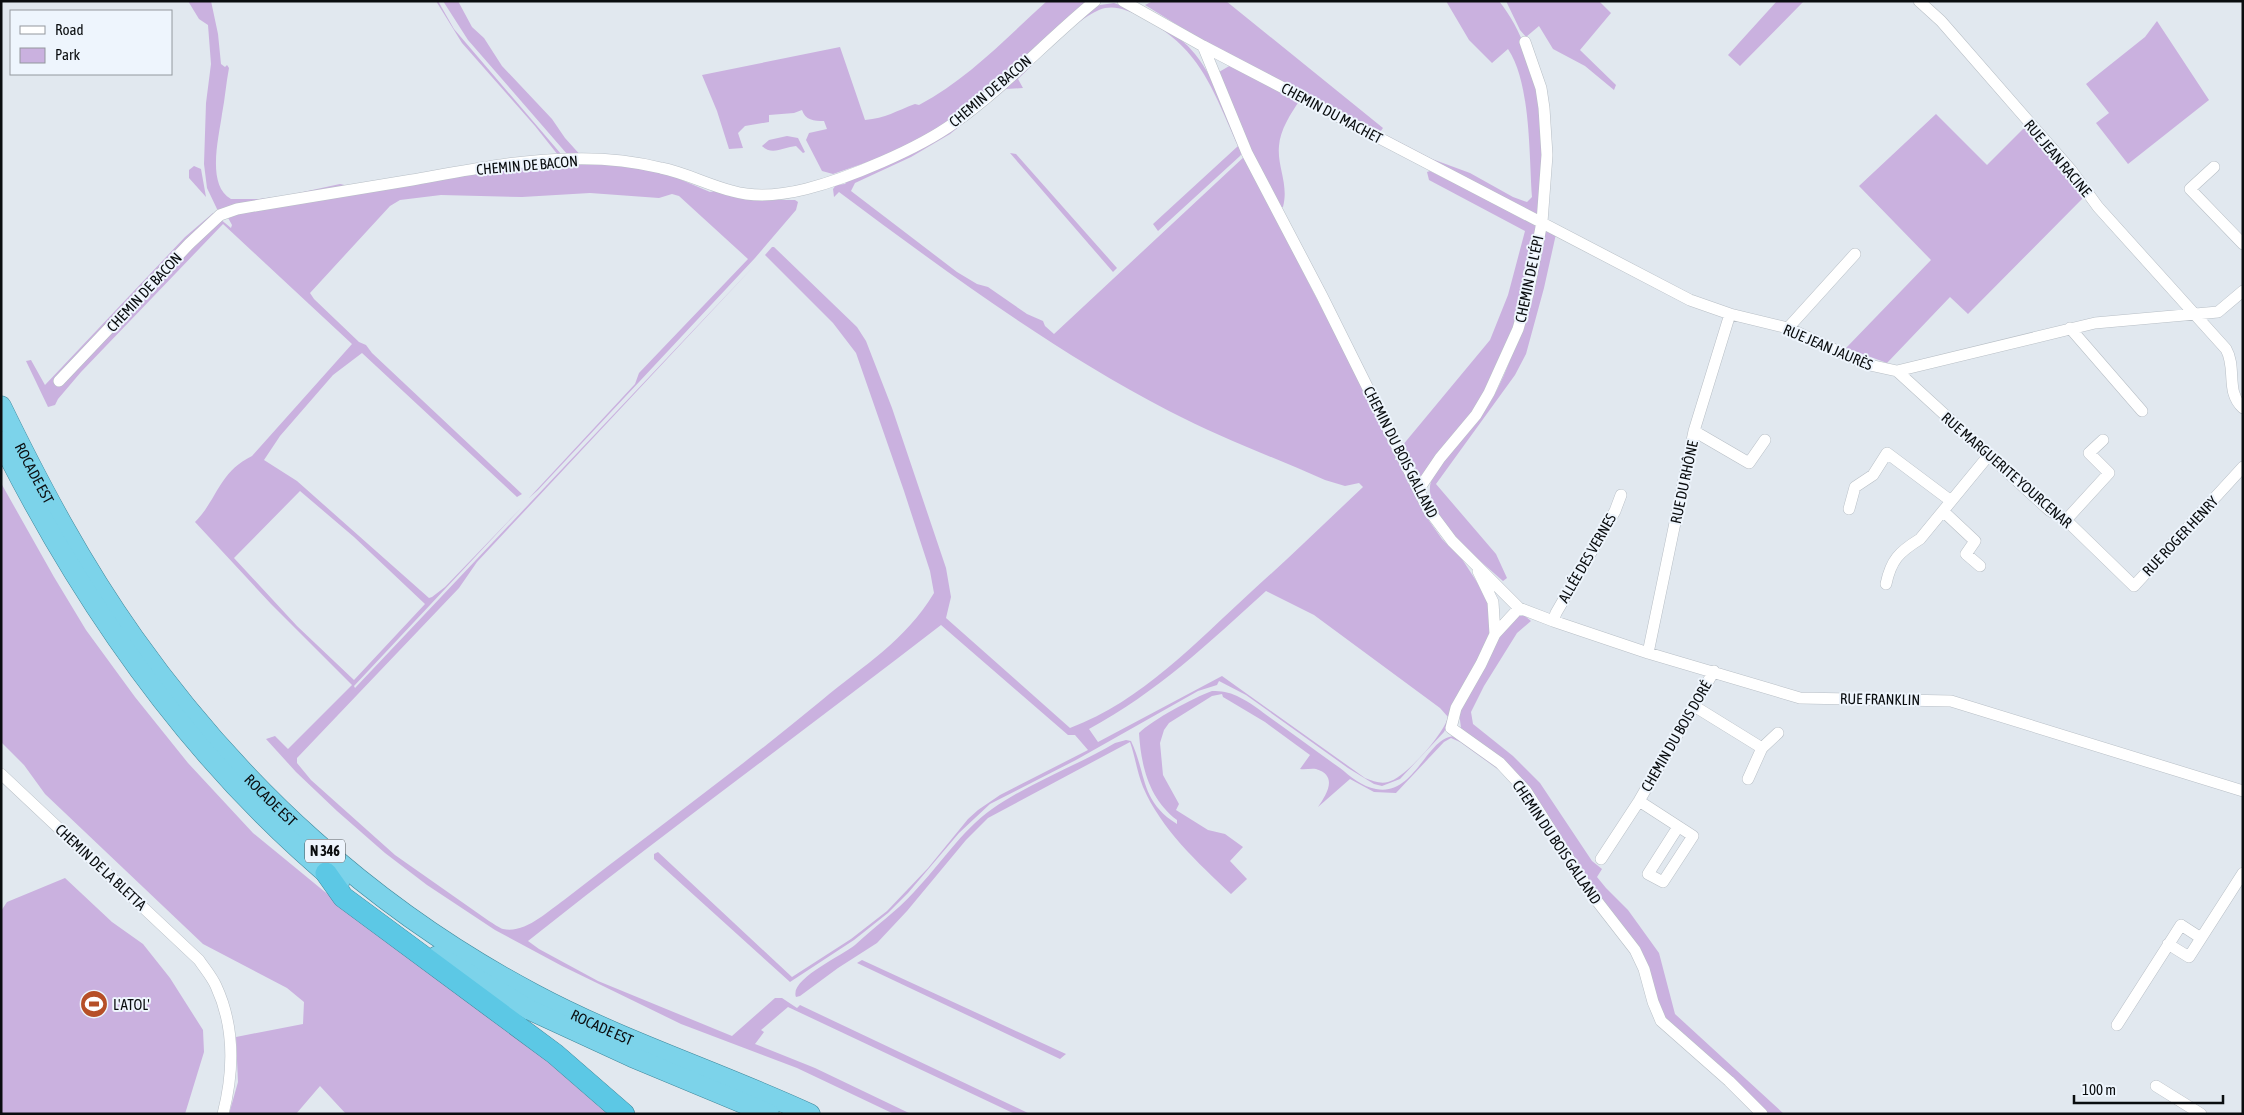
<svg xmlns="http://www.w3.org/2000/svg" width="2244" height="1115" font-family="'Asap Condensed',sans-serif">
	<style>
		.green { fill: #cab1df; fill-rule: evenodd }
		.lines { fill: none; stroke-linecap: round; stroke-linejoin: round }
		.minor-casing { stroke: #b8bfc6; stroke-width: 12 }
		.trunk-casing { stroke: #3f879a; stroke-width: 21 }
		.motorway-casing { stroke: #3f879a; stroke-width: 22 }
		.minor { stroke: #fff; stroke-width: 11 }
		.trunk { stroke: #7cd3ea; stroke-width: 20 }
		.motorway { stroke: #5cc8e5; stroke-width: 21 }
		.labels { text-anchor: middle; dominant-baseline: central; stroke-width: 4; stroke-linejoin: round; paint-order: stroke }
		.shield { fill: #eef5fd; stroke: #4e5356; stroke-width: 1 }
		.shield-label { font-size: 14px; font-weight: bold; fill: #0a0d0f }
		.street-label { font-size: 15px; fill: #0a0d0f; stroke: #eef5fd }
		.poi-label { font-size: 15px; fill: #0a0d0f; stroke: #eef5fd; text-anchor: start }
	</style>
	<rect width="100%" height="100%" fill="#e1e8ef"/>
	<path class="green" d="M 188,1 L 211,1 L 218,34 L 221,64 L 225,67 L 227,65 L 229,68 C 226,83 225,99 222,114 C 219,137 206,185 231,199 L 259,199 L 289,195 L 340,184 L 349,186 L 220,211 L 217,209 L 207,188 L 204,164 L 206,103 L 211,64 L 208,25 L 199,19 Z
		M 436,1 L 438,1 L 454,29 L 561,154 L 558,155 L 535,126 L 462,43 Z
		M 443,1 L 458,1 L 472,27 L 484,38 L 502,66 L 552,119 L 565,138 L 583,158 L 567,154 L 468,40 Z
		M 1047,1 L 1088,1 L 957,116 L 919,139 L 882,157 L 833,174 L 822,171 L 806,140 L 809,133 L 827,129 L 824,121 C 814,121 805,120 802,110 L 794,113 L 769,115 L 769,122 L 745,126 L 738,133 L 743,148 L 729,149 L 717,111 L 702,75 L 840,47 L 865,120 C 886,118 896,111 915,104 L 919,105 C 968,79 1006,38 1047,1 Z
		M 1153,1 L 1226,1 L 1383,128 L 1380,132 L 1432,159 L 1470,173 L 1513,197 L 1527,202 L 1532,197 C 1529,156 1531,83 1508,49 L 1492,63 L 1469,40 L 1446,1 L 1499,1 C 1532,42 1543,103 1545,154 C 1545,174 1540,196 1537,216 L 1192,34 L 1145,5 Z
		M 1506,1 L 1599,1 L 1611,13 L 1580,50 L 1616,85 L 1614,90 L 1585,66 L 1553,49 L 1539,26 L 1526,37 L 1520,30 Z
		M 1777,1 L 1804,1 L 1740,66 L 1728,55 Z
		M 1114,3 C 1141,12 1178,32 1195,54 C 1217,82 1229,118 1244,150 L 1240,156 L 1158,231 L 1153,224 L 1238,146 C 1212,88 1200,46 1139,16 C 1127,10 1113,4 1099,10 C 1072,22 1040,58 1018,79 L 1023,88 L 1006,89 L 950,134 L 911,157 L 855,183 L 851,191 L 957,272 L 977,284 L 988,287 L 1027,314 L 1043,321 L 1045,326 L 1054,334 L 1246,155 L 1299,264 L 1396,453 L 1395,460 L 1400,460 L 1425,515 L 1442,539 L 1462,559 L 1488,599 L 1491,632 L 1444,732 L 1400,779 L 1382,786 L 1374,784 L 1348,768 L 1246,695 L 1219,681 L 1217,685 L 1198,691 L 1076,760 L 990,804 L 959,833 L 908,893 L 888,913 L 854,940 L 790,982 L 654,859 L 654,854 L 658,852 L 792,977 L 851,939 L 887,911 L 928,868 L 968,819 L 978,810 L 1000,795 L 1088,750 L 1075,735 L 1068,735 L 941,625 C 804,731 664,833 528,941 L 539,949 L 598,981 L 732,1036 L 775,998 L 782,998 L 797,1008 L 800,1005 L 1030,1114 L 1015,1114 L 788,1007 L 761,1030 L 764,1032 L 755,1044 L 815,1068 L 911,1114 L 894,1114 L 797,1068 L 681,1024 L 562,966 L 495,930 L 427,885 L 385,853 L 337,811 L 296,772 L 266,739 L 275,736 L 288,749 L 352,685 L 271,604 L 195,522 C 218,499 218,473 252,456 L 352,344 L 223,224 L 81,372 L 58,399 L 55,405 L 48,407 L 26,361 L 31,360 L 45,385 L 185,237 L 213,213 L 231,228 L 232,225 L 227,216 L 525,165 L 610,164 L 656,169 L 710,192 L 715,191 L 763,200 L 795,200 L 798,202 L 796,210 L 755,258 L 538,490 L 529,498 L 635,384 L 639,373 L 748,259 L 679,196 L 672,194 L 659,198 L 590,193 L 522,197 L 441,195 L 400,200 L 390,206 L 310,293 L 314,299 L 359,342 L 366,345 L 372,353 L 522,494 L 517,497 L 362,353 L 333,375 L 280,436 L 264,460 L 297,481 L 429,598 L 432,597 L 445,587 L 522,507 L 354,686 L 355,688 L 754,266 L 477,562 L 459,588 L 297,758 L 297,763 L 311,780 L 395,855 L 489,921 C 493,923 499,928 503,929 C 525,934 548,911 564,900 C 650,833 739,769 822,700 C 864,665 905,641 934,593 L 930,571 L 904,491 L 856,353 L 833,323 L 765,255 L 772,247 L 774,247 L 857,327 L 866,341 L 892,408 L 946,568 L 951,597 L 946,618 L 1070,728 C 1142,701 1196,642 1252,591 C 1290,557 1326,522 1363,487 L 1359,483 L 1345,486 L 1325,480 C 1273,457 1219,437 1169,411 C 1052,350 945,271 839,192 L 834,197 L 833,189 L 836,185 L 845,184 L 848,180 L 942,134 L 1089,11 L 1100,5 ZM 300,491 L 354,537 L 425,604 L 354,680 L 297,626 L 234,558 ZM 1266,591 L 1314,615 L 1440,708 L 1448,717 C 1444,734 1405,778 1388,782 C 1380,784 1373,781 1365,778 L 1222,676 L 1098,742 L 1089,729 C 1156,693 1210,642 1266,591 Z
		M 2157,21 L 2209,100 L 2128,164 L 2096,123 L 2109,113 L 2086,84 L 2145,37 Z
		M 1231,65 L 1300,100 C 1291,113 1280,130 1279,146 C 1277,167 1289,184 1283,207 L 1280,208 L 1251,149 L 1219,72 Z
		M 1936,114 L 1987,165 L 2025,127 L 2084,197 L 1968,314 L 1950,297 L 1887,363 L 1846,348 L 1931,260 L 1859,186 Z
		M 787,136 L 798,138 L 805,152 L 803,153 L 796,146 C 784,147 772,156 762,146 L 769,140 Z
		M 1010,153 L 1016,154 L 1117,268 L 1113,272 Z
		M 194,166 L 201,169 L 206,197 L 189,178 L 189,170 Z
		M 1430,171 L 1528,220 L 1536,226 L 1519,318 L 1486,390 L 1470,417 L 1426,473 L 1420,476 L 1402,446 L 1490,340 L 1508,295 L 1525,231 L 1429,180 L 1427,172 Z
		M 1546,228 L 1556,234 L 1544,288 L 1526,354 L 1515,375 L 1436,484 L 1496,554 L 1507,578 L 1503,581 C 1479,559 1434,526 1430,492 C 1427,469 1466,438 1478,421 C 1518,367 1529,292 1546,228 Z
		M 1,483 L 54,577 L 86,630 L 135,697 L 188,763 L 253,833 L 336,901 L 545,1059 L 607,1114 L 346,1114 L 320,1086 L 296,1114 L 229,1114 L 238,1082 L 236,1037 L 303,1024 L 304,1002 L 287,988 L 203,944 L 45,794 L 24,765 L 1,742 Z
		M 1519,616 L 1525,616 L 1531,621 L 1517,633 L 1484,686 L 1471,712 L 1473,724 L 1513,756 L 1540,783 L 1592,861 L 1602,869 L 1597,877 L 1606,888 L 1628,910 L 1659,953 L 1675,1014 L 1784,1114 L 1766,1114 L 1669,1026 L 1607,909 L 1560,836 L 1461,728 L 1459,712 L 1505,627 Z
		M 1212,691 C 1221,691 1229,692 1237,696 C 1250,702 1261,711 1272,719 C 1295,735 1317,752 1340,768 C 1350,776 1362,787 1376,789 C 1416,797 1427,733 1457,736 L 1503,773 L 1460,742 L 1451,738 L 1444,742 L 1396,793 L 1374,792 L 1350,779 L 1318,807 C 1326,795 1339,776 1316,769 C 1311,768 1305,770 1300,769 L 1310,755 L 1265,722 L 1223,697 L 1222,694 L 1212,696 L 1169,723 L 1164,730 L 1160,743 L 1163,775 L 1179,804 L 1176,810 L 1208,830 L 1225,834 L 1243,847 L 1230,861 L 1247,879 L 1231,894 C 1198,863 1161,829 1143,787 C 1137,772 1135,756 1130,742 L 988,818 L 966,840 L 907,911 L 877,943 L 838,968 L 800,996 L 796,997 C 789,979 842,956 855,945 C 874,927 896,912 914,892 C 940,865 961,831 992,809 C 1027,784 1076,766 1115,743 L 1126,740 L 1131,741 C 1147,775 1140,801 1177,824 L 1177,820 C 1149,799 1141,766 1139,733 C 1152,720 1193,698 1212,691 Z
		M 65,878 L 112,922 L 143,944 L 170,978 L 203,1030 L 204,1052 L 185,1114 L 1,1114 L 1,911 L 7,902 Z
		M 862,960 L 1066,1054 L 1060,1059 L 857,963 Z"/>
	<g class="lines">
		<g class="minor-casing">
			<path id="minor" d="M 1123,1 L 1203,46 L 1690,300 L 1730,314 L 1788,328 L 1865,364 L 1897,371 L 2095,323 L 2218,312 L 2243,291
				M 1919,1 L 1941,21 L 2071,170 L 2098,207 L 2226,349 C 2237,368 2225,392 2243,408
				M 1203,46 L 1247,153 L 1322,296 L 1428,509 L 1452,541 L 1519,608 L 1553,621 L 1648,653 L 1800,698 L 1951,701 L 2243,791
				M 2214,167 L 2190,189 L 2243,244
				M 1788,328 L 1855,254
				M 2070,328 L 2142,411
				M 1897,371 L 2049,510 L 2066,520 L 2134,586 L 2243,467
				M 59,381 L 189,244 L 220,215 L 237,209 C 295,199 353,190 412,180 C 463,171 516,160 569,159 C 598,158 632,161 661,168 C 686,173 708,185 732,191 C 756,198 782,195 806,189 C 849,178 918,149 954,123 C 1005,87 1047,40 1095,1
				M 1694,431 L 1749,463 L 1765,440
				M 1419,489 L 1440,458 L 1476,415 L 1489,393 L 1518,329 L 1528,294 L 1542,222 L 1547,155 L 1544,108 L 1541,88 L 1525,42
				M 1849,509 L 1855,487 L 1873,475 L 1887,453 L 1951,501
				M 1943,511 L 1975,541 L 1966,554 L 1980,566
				M 2066,520 L 2109,473 L 2089,453 L 2103,440
				M 1478,571 L 1493,602 L 1495,634
				M 1886,584 C 1891,560 1899,552 1920,539 L 1989,455
				M 1519,608 L 1495,634 L 1481,664 L 1456,708 L 1451,728 L 1500,763 L 1526,791 L 1590,892 L 1635,950 L 1644,969 L 1653,1002 L 1661,1021 L 1729,1081 L 1762,1114
				M 1553,621 L 1556,613 L 1615,511 L 1621,495
				M 1648,653 L 1694,431 L 1730,314
				M 1694,706 L 1762,748
				M 1,774 L 199,960 C 205,969 212,977 216,986 C 235,1027 234,1071 223,1114
				M 1748,779 L 1762,748 L 1778,733
				M 1639,801 L 1693,836 L 1663,882 L 1648,874 L 1678,827
				M 1601,859 L 1639,801 L 1714,671
				M 2168,944 L 2189,957 L 2243,873
				M 2117,1025 L 2181,925 L 2201,938
				M 2156,1086 L 2201,1114"/>
		</g>
		<g class="trunk-casing">
			<g id="trunk">
				<path id="s1" d="M 1,406 C 40,486 82,565 134,638 C 239,786 373,909 534,994 C 622,1041 719,1072 810,1114"/>
				<path d="M 1,441 C 85,609 193,763 339,884"/>
				<path d="M 437,956 L 530,1010 L 632,1057 L 769,1114"/>
			</g>
		</g>
		<g class="motorway-casing">
			<path id="motorway" d="M 326,873 L 343,897 L 555,1054 L 624,1114"/>
		</g>
		<use href="#minor" class="minor"/>
		<use href="#trunk" class="trunk"/>
		<use href="#motorway" class="motorway"/>
	</g>
	<defs>
		<g id="stadium-disc" transform="scale(1.4375)"><circle r="9.5" fill="#b64f27" stroke="#eef5fd"/><path d="M0-5a6.5 5 0 1 0 0 10a6.5 5 0 1 0 0-10ZM-3.5-1.8h7v3.6h-7Z" fill="#fff"/></g>
	</defs>
	<g fill-rule="evenodd">
		<use href="#stadium-disc" x="94" y="1004"/>
	</g>
	<g class="labels">
		<rect class="shield" x="305" y="839.5" width="40" height="23" rx="4"/>
		<g class="shield-label">
			<text x="325" y="851">N 346</text>
		</g>
		<g class="street-label">
			<text transform="translate(990 91) rotate(-40)">CHEMIN DE BACON</text>
			<text transform="translate(1332 113) rotate(28)">CHEMIN DU MACHET</text>
			<text transform="translate(2058 158) rotate(50)">RUE JEAN RACINE</text>
			<text transform="translate(527 165) rotate(-5)">CHEMIN DE BACON</text>
			<text transform="translate(1529 279) rotate(-78)">CHEMIN DE L'ÉPI</text>
			<text transform="translate(144 292) rotate(-47)">CHEMIN DE BACON</text>
			<text transform="translate(1828 347) rotate(23)">RUE JEAN JAURÈS</text>
			<text transform="translate(1401 452) rotate(63)">CHEMIN DU BOIS GALLAND</text>
			<text transform="translate(2007 470) rotate(41)">RUE MARGUERITE YOURCENAR</text>
			<text stroke="none"><textPath href="#s1" startOffset="75">ROCADE EST</textPath></text>
			<text transform="translate(1684 482) rotate(-78)">RUE DU RHÔNE</text>
			<text transform="translate(2180 536) rotate(-47)">RUE ROGER HENRY</text>
			<text transform="translate(1587 558) rotate(-60)">ALLÉE DES VERNES</text>
			<text transform="translate(1880 699) rotate(1)">RUE FRANKLIN</text>
			<text transform="translate(1676 736) rotate(-60)">CHEMIN DU BOIS DORÉ</text>
			<text stroke="none"><textPath href="#s1" startOffset="480">ROCADE EST</textPath></text>
			<text transform="translate(1557 842) rotate(56)">CHEMIN DU BOIS GALLAND</text>
			<text transform="translate(101 867) rotate(43)">CHEMIN DE LA BLETTA</text>
			<text stroke="none"><textPath href="#s1" startOffset="884">ROCADE EST</textPath></text>
		</g>
		<g class="poi-label">
			<text x="113" y="1004">L'ATOL'</text>
		</g>
	</g>
	<rect width="2244" height="1115" fill="none" stroke="#0a0d0f" stroke-width="5"/>
	<rect x="10" y="10" width="162" height="65" fill="#eef5fd" stroke="#93989e"/>
	<rect x="20" y="26" width="25" height="8" fill="#ffffff" stroke="#93989e"/>
	<text x="55" y="35" font-size="15" fill="#0a0d0f">Road</text>
	<rect x="20" y="48" width="25" height="15" fill="#cab1df" stroke="#93989e"/>
	<text x="55" y="60" font-size="15" fill="#0a0d0f">Park</text>
	<path d="M2074 1095v8h149v-8" fill="none" stroke="#0a0d0f" stroke-width="2.5"/>
	<text x="2082" y="1095" font-size="15" fill="#0a0d0f" stroke="#eef5fd" stroke-width="4" paint-order="stroke">100 m</text>
</svg>
